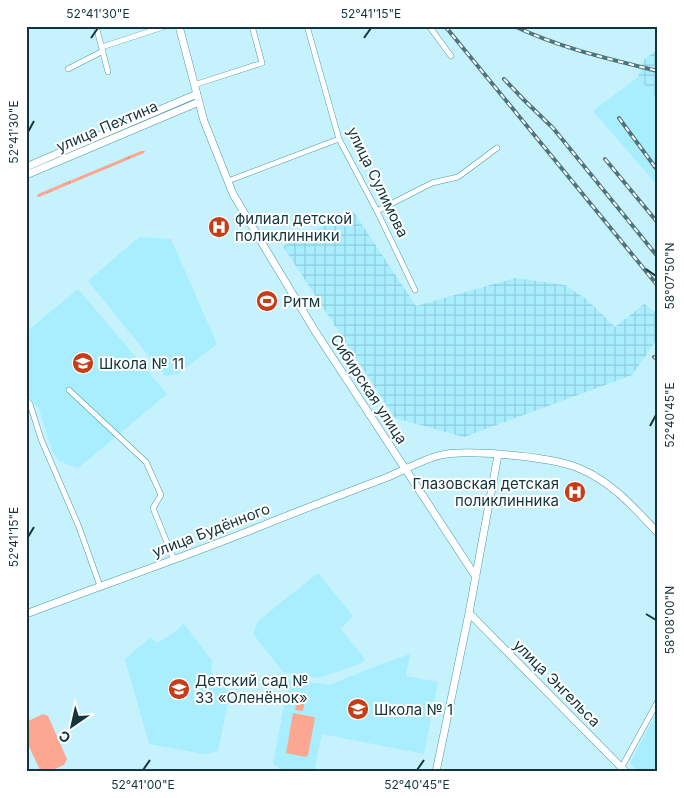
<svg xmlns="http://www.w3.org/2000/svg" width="684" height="798" font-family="Inter,sans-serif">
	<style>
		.built { fill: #a8eeff }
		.industrial { fill: url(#industrial-grid) }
		.grass { fill: url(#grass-tufts) }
		.garden { fill: #fba792 }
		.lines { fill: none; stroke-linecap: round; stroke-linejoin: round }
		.street-casing { stroke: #4b98aa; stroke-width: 6 }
		.secondary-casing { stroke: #4b98aa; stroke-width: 8 }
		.street { stroke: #fff; stroke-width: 5 }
		.secondary { stroke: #fff; stroke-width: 7 }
		.rail-casing { stroke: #4f747c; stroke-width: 4 }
		.rail { stroke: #fff; stroke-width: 2; stroke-dasharray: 5.5; stroke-linecap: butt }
		.ticks { fill: none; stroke: #14353c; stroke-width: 2 }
		.labels { text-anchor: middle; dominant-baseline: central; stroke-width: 4; stroke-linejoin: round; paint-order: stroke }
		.street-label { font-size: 15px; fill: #14353c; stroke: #fff }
		.poi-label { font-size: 15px; fill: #14353c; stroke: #fff; text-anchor: start }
		.neatline { fill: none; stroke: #14353c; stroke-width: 2 }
		.ticks-label { font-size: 12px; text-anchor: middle; fill: #14353c }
	</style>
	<defs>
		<pattern id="industrial-grid" width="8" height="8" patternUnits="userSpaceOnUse" patternTransform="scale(1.25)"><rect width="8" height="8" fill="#a8eeff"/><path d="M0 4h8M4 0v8" fill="none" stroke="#90cddb"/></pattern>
		<pattern id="grass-tufts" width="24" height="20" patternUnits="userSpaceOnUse" patternTransform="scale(1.25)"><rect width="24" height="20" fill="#fba792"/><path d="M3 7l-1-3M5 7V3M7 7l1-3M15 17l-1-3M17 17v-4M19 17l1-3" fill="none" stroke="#d6907f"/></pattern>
	</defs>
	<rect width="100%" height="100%" fill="#c5f2fd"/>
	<path class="built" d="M 638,77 L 658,100 L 658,186 L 593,111 Z
		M 139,237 L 171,239 L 217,344 L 178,374 L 165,376 L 88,281 Z
		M 78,289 L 167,394 L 78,468 L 59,461 L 53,453 L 39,409 L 26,394 L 26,332 Z
		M 318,573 L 353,616 L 341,629 L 365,659 L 362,663 L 319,678 L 283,672 L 253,634 L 258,621 Z
		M 184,624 L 214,663 L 211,663 L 214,684 L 220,684 L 230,693 L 218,751 L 204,754 L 149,744 L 125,659 L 151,637 L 156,643 L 169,636 Z
		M 410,654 L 406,676 L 438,682 L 424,754 L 322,734 L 314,772 L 284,772 L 273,764 L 289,679 L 329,685 L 376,666 Z
		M 658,710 L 658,772 L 638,772 L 630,763 Z"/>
	<path class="industrial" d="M 658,49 L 658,100 L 638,77 L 644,60 Z
		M 353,211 L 416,306 L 515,278 L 565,285 L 586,299 L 615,327 L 644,304 L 658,314 L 658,338 L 632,375 L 464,437 L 395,418 L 283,246 Z"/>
	<path class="grass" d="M 141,151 L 145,151 L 144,153 L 39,197 L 37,197 L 38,194 Z"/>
	<path class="garden" d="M 298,694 L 306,696 L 303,711 L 295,710 Z
		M 293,713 L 314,717 L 315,718 L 308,755 L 306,757 L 286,753 Z
		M 43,714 L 48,716 L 67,759 L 64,765 C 56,768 48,774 40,770 L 26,740 L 26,722 Z"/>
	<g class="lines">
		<g class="street-casing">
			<path id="street" d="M 96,26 L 108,72
				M 307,26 L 339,139 L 377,211 L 415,290
				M 429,26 L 451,56
				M 102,47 L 166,26
				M 68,69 L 103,51
				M 194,85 L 262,63 L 252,26
				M 228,181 L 339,139
				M 377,211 L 432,183 L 458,177 L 497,148
				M 69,390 L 146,462 L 161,495 L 153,508 L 174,560
				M 26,400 L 30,404 L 41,439 L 79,527 L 100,586
				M 619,772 L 658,701"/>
		</g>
		<g class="secondary-casing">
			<path id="secondary" d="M 179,26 L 204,121 L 233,194 L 265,248 L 315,331 L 476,577
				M 26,167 L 197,94
				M 26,175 L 199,102
				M 469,613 L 626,772
				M 26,614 C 102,585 179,559 254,529 C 298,511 343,494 388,477 C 404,470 420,461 437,456 C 465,448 548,457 576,467 C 583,470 590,473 596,477 C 620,491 639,513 658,533
				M 436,772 L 469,613 L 498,455"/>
		</g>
		<use href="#street" class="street"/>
		<use href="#secondary" class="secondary"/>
		<g class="rail-casing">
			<path id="rail" d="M 445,26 L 658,286
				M 514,26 C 560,48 609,59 658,71
				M 546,26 L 565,27 L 586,26
				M 504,79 L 524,100 L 553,128 L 658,257
				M 619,118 L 658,171
				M 605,159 L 658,223
				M 654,357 L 658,360"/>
		</g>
		<use href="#rail" class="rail"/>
	</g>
	<path class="ticks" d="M 91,38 L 98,28M 364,38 L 371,28M 28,132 L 34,121M 646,269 L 656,276M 650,426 L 656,415M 28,537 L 34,527M 646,614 L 656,620M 143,770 L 150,760M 417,770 L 424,760"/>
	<defs>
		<g id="hospital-disc" transform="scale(1.125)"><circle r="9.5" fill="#c63d18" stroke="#fff"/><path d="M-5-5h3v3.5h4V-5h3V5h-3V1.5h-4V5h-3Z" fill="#fff"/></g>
		<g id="stadium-disc" transform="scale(1.125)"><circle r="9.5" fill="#c63d18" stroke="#fff"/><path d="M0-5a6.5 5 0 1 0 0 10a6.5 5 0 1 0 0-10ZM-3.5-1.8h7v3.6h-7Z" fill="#fff"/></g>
		<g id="school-disc" transform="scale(1.125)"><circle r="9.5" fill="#c63d18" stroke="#fff"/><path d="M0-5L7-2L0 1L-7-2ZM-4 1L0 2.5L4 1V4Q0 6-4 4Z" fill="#fff"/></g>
	</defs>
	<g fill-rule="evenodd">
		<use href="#hospital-disc" x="219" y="227"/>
		<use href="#stadium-disc" x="267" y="301"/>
		<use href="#school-disc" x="83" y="363"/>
		<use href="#hospital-disc" x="575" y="492"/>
		<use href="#school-disc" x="179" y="689"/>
		<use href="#school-disc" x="358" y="709"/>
	</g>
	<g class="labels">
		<g class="street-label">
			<text transform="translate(107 126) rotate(-23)">улица Пехтина</text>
			<text transform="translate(378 182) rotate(64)">улица Сулимова</text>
			<text transform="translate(369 389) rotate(57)">Сибирская улица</text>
			<text transform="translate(211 530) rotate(-21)">улица Будённого</text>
			<text transform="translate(557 683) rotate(45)">улица Энгельса</text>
		</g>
		<g class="poi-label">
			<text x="235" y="218">филиал детской<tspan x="235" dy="17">поликлинники</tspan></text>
			<text x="283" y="301">Ритм</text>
			<text x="99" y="363">Школа № 11</text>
			<text x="559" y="483" text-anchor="end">Глазовская детская<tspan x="559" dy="17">поликлинника</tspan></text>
			<text x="195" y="680">Детский сад №<tspan x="195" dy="17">33 «Оленёнок»</tspan></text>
			<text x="374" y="709">Школа № 1</text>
		</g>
	</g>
	<rect width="684" height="798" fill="none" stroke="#ffffff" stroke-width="55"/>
	<g transform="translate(72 726) rotate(214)" stroke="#ffffff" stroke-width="4" paint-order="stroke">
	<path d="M0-4L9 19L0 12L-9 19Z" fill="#14353c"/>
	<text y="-8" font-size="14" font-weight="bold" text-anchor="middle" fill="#14353c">С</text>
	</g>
	<rect x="28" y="28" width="628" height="742" class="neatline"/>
	<g class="ticks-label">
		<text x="98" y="18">52°41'30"E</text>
		<text x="371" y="18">52°41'15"E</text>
		<text transform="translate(14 132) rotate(-90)" y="4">52°41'30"E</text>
		<text transform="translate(670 276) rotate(-90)" y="4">58°07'50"N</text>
		<text transform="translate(670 415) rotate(-90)" y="4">52°40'45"E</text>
		<text transform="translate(14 537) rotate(-90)" y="4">52°41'15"E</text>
		<text transform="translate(670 620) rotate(-90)" y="4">58°08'00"N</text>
		<text x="143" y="789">52°41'00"E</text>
		<text x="417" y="789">52°40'45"E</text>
	</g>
</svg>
